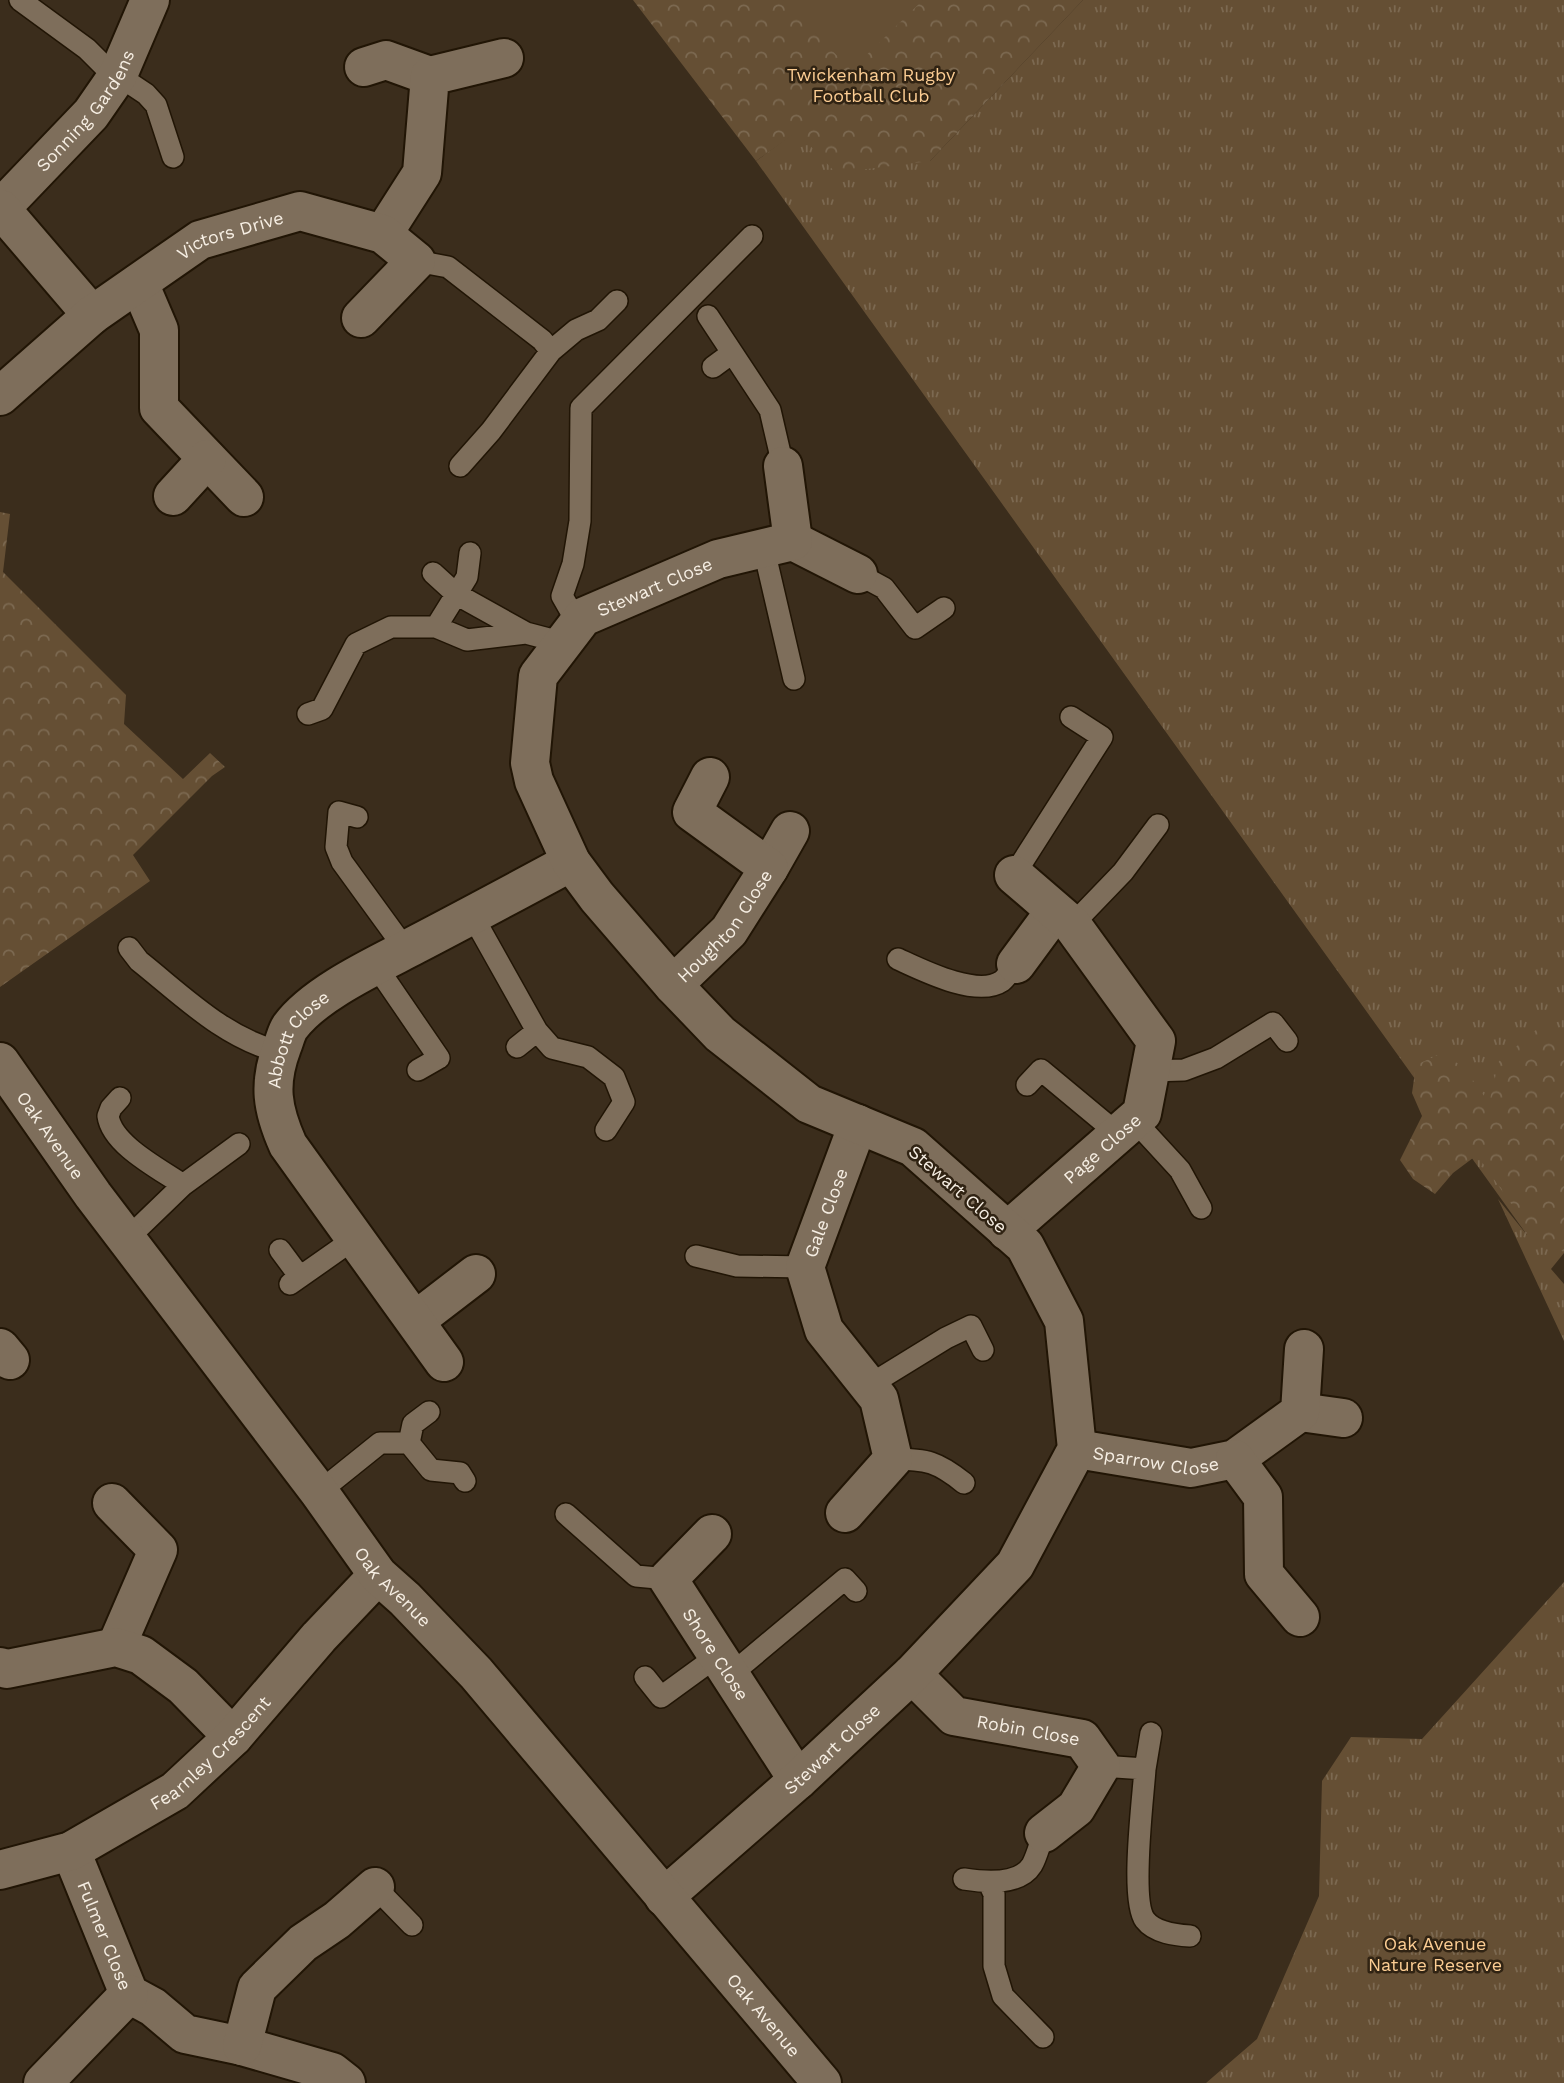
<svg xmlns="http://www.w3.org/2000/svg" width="1564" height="2083" font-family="'Work Sans',sans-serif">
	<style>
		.grass { fill: url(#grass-tufts) }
		.forest { fill: url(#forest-crowns) }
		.pitch { fill: #654f34 }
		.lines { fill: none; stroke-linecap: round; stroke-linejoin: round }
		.lane-casing { stroke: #211505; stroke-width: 24 }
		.street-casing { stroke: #211505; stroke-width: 42 }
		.secondary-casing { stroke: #211505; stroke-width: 42 }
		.lane { stroke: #7e6e5b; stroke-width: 21 }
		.street { stroke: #7e6e5b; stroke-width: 38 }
		.secondary { stroke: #7e6e5b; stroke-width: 38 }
		.labels { text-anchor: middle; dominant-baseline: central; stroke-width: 5; stroke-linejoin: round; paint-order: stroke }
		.park-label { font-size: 18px; fill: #fccd93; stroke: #302313 }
		.street-label { font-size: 18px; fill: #f6eee3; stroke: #302313 }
	</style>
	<defs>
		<pattern id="grass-tufts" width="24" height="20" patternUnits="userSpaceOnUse" patternTransform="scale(1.75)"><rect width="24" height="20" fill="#654f34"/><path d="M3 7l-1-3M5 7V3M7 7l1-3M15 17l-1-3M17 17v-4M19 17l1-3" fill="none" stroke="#7c6951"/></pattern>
		<pattern id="forest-crowns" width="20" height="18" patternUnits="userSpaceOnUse" patternTransform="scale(1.75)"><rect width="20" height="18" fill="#654f34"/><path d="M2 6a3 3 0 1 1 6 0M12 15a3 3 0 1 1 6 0" fill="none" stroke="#7c6951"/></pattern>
	</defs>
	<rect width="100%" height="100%" fill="#3b2d1c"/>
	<path class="grass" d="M 1083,0 L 1564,0 L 1564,1253 L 1551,1269 L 1564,1284 L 1564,1341 L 1498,1199 L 1527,1235 L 756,161 L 797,131 L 930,161 Z
		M 1564,1582 L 1564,2083 L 1206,2083 L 1257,2039 L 1319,1896 L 1322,1781 L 1351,1737 L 1422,1739 Z"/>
	<path class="forest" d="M 633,0 L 1083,0 L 930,161 L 836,173 L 797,132 L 756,161 Z
		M 0,512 L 10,514 L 3,572 L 126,695 L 124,724 L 183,779 L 210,753 L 225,767 L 212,776 L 133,855 L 150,881 L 0,987 Z
		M 1543,1024 L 1564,1043 L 1564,1252 L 1535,1238 L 1477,1155 L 1453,1173 L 1435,1194 L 1413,1179 L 1400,1160 L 1422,1116 L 1412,1093 L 1416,1065 L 1440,1054 L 1463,1066 L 1489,1103 L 1499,1061 Z"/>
	<path class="pitch" d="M 783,0 L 923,0 L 851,70 Z"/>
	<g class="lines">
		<g class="lane-casing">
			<path id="lane" d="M 20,0 L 87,49 L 104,66 L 146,94 L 156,105 L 173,157
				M 416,261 L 448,267 L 542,340 L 551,351 L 491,431 L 460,466
				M 708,316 L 770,410 L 783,466
				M 551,351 L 576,330 L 598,320 L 617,301
				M 713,367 L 732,353
				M 764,550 L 794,679
				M 433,573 L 456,594 L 526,633
				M 858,574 L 884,588 L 915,628 L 944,608
				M 578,624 L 562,596 L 573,564 L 580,521 L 581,408 L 752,236
				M 436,627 L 467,577 L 470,553
				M 308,714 L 322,709 L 356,644 L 391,627 L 436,627 L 467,640 L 526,633 L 564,643
				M 357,817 L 339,812 L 336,847 L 342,862 L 406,950
				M 1014,875 L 1102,737 L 1071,717
				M 472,915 L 537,1031 L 552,1048 L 588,1057 L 614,1077 L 624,1102 L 606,1130
				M 1072,925 L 1123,872 L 1158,825
				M 129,948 L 139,961 C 183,996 224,1038 280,1052
				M 898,959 C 922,970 977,998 1002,981 C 1007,977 1012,968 1016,964
				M 376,966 L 439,1058 L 418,1070
				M 517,1047 L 537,1031
				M 1150,1071 L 1184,1070 L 1216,1058 L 1273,1023 L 1287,1041
				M 1027,1085 L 1041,1070 L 1118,1134
				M 120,1098 L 111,1108 L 108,1116 C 112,1145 160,1169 183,1185 L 239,1144
				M 1134,1120 L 1180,1170 L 1201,1208
				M 127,1239 L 183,1185
				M 280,1250 L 300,1277
				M 696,1256 L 737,1266 L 805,1267
				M 290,1284 L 354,1239
				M 868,1386 L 946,1338 L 971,1326 L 983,1350
				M 409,1443 L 413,1424 L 429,1412
				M 893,1459 C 927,1459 938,1462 964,1483
				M 319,1492 L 380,1443 L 409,1443 L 431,1470 L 460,1473 L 465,1481
				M 566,1514 L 636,1576 L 668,1579
				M 729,1676 L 845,1579 L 856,1591
				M 645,1677 L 661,1697 L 716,1657
				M 1101,1766 L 1145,1769 C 1143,1799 1130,1900 1145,1920 C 1155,1933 1176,1935 1190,1936
				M 1145,1769 L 1151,1733
				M 964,1879 C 984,1882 1019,1886 1032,1865 C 1037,1856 1040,1843 1044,1833
				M 989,1883 L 994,1894 L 994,1966 L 1003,1996 L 1043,2037
				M 375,1887 L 412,1925"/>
		</g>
		<g class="street-casing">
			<g id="street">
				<path d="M 364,67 L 386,60 L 430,76"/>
				<path id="s1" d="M 0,209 L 91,114 L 118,75 L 150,0"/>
				<path d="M 1,209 L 92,315"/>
				<path d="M 383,234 L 422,173 L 430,76 L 504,58"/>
				<path d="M 139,283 L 159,330 L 159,408 L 244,497"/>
				<path id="s2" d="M 0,396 L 92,315 L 200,240 L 300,211 L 383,234 L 416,261 L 361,318"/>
				<path d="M 173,496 L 207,459"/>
				<path d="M 793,541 L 858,574"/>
				<path d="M 769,868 L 790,831"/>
				<path d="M 1016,964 L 1055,911"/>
				<path id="s3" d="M 673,985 L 729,931 L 769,868 L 692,812 L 710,777"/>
				<path id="s4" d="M 1007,1231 L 1142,1113 L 1156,1041 L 1072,925 L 1014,875"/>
				<path d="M 416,1320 L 476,1274"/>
				<path d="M 0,1348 L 10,1360"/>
				<path id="s5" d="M 444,1362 L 288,1145 C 272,1109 268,1084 282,1047 C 285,1040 286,1033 290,1027 C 315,993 377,965 415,945 C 467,918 519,890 571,862"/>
				<path d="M 1300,1412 L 1343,1418"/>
				<path id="s6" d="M 1077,1449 L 1191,1468 L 1235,1459 L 1300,1412 L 1304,1349"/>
				<path d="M 1235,1459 L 1263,1497 L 1264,1574 L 1300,1617"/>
				<path d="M 112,1503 L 158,1550 L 116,1647"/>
				<path id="s7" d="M 845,1513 L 893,1459 L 879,1399 L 824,1330 L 805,1267 L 858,1124"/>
				<path id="s8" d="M 712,1534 L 668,1579 L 798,1780"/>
				<path d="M 0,1667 L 7,1669 L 116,1647 L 141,1655 L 183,1686 L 233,1737"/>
				<path id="s9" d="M 912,1674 L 954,1716 L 1082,1739 L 1101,1766 L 1076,1808 L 1044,1833"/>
				<path id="s10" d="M 71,1851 L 129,1994 L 153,2007 L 185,2034 L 242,2046 L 332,2072 L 346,2083"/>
				<path id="s11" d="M 0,1870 L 71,1851 L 175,1791 L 233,1737 L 319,1637 L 378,1575"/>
				<path id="s12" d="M 664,1897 L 798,1780 L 912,1674 L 1015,1565 L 1077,1449 L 1064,1321 L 1025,1246 L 913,1147 L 809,1104 L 720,1034 L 673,985 L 597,897 L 571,862 L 534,781 L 530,763 L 538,676 L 583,617 L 718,559 L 793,541 L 783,466"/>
				<path d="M 242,2046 L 257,1988 L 303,1943 L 337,1920 L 375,1887"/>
				<path d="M 43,2083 L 129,1994"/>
			</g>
		</g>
		<g class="secondary-casing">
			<g id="secondary">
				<path id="s13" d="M 0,1062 L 93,1195 L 319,1492 L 378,1575 L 405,1599 L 476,1673 L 822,2083"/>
			</g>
		</g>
		<use href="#lane" class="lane"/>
		<use href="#street" class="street"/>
		<use href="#secondary" class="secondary"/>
	</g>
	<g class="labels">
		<g class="park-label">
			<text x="871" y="74">Twickenham Rugby<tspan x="871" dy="21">Football Club</tspan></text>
			<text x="1435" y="1943">Oak Avenue<tspan x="1435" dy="21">Nature Reserve</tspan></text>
		</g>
		<g class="street-label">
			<text stroke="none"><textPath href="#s1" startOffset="131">Sonning Gardens</textPath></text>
			<text stroke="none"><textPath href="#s2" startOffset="284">Victors Drive</textPath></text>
			<text stroke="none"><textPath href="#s12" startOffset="1778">Stewart Close</textPath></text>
			<text stroke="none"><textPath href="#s3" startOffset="79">Houghton Close</textPath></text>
			<text stroke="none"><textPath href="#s5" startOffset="383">Abbott Close</textPath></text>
			<text stroke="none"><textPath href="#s13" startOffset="89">Oak Avenue</textPath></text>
			<text stroke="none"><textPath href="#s4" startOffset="126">Page Close</textPath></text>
			<text transform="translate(958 1189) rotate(41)">Stewart Close</text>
			<text stroke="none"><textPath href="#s7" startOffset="346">Gale Close</textPath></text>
			<text stroke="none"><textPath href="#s6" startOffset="80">Sparrow Close</textPath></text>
			<text stroke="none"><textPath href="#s13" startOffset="656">Oak Avenue</textPath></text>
			<text stroke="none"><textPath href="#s8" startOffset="152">Shore Close</textPath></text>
			<text stroke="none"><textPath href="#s9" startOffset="135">Robin Close</textPath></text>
			<text stroke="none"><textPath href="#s12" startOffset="224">Stewart Close</textPath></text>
			<text stroke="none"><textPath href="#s11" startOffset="245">Fearnley Crescent</textPath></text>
			<text stroke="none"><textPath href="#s10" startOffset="91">Fulmer Close</textPath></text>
			<text stroke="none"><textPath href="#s13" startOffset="1223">Oak Avenue</textPath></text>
		</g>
	</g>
</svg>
